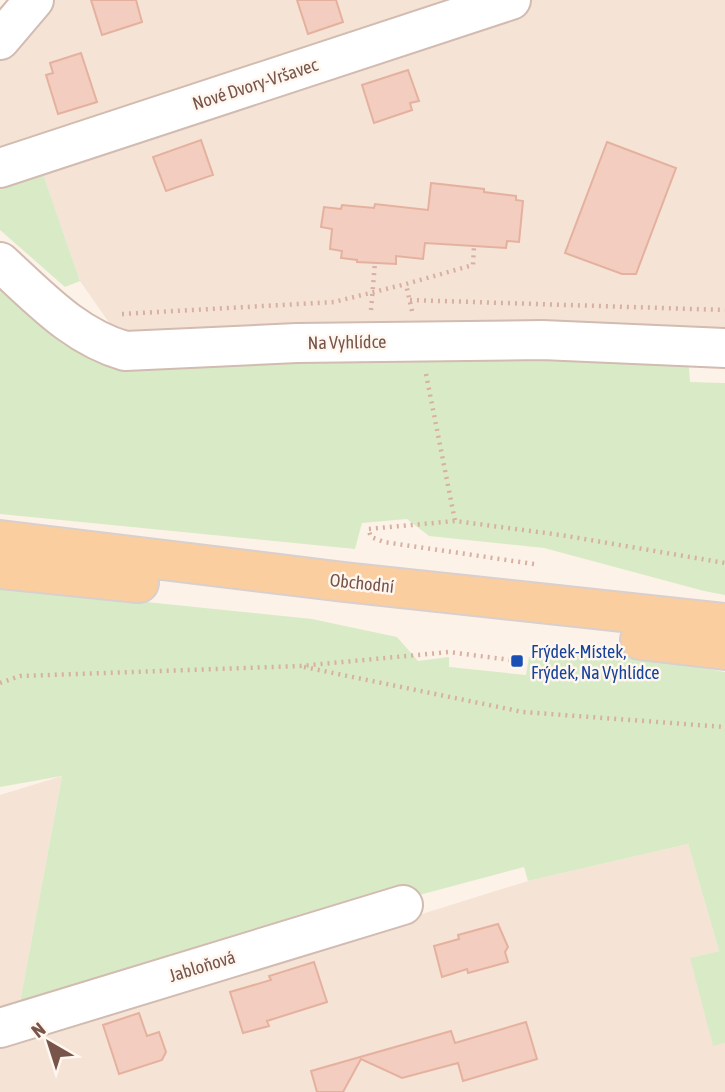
<svg xmlns="http://www.w3.org/2000/svg" width="725" height="1092" font-family="'Asap Condensed',sans-serif">
	<style>
		.residential { fill: #f5e3d6 }
		.green { fill: #d9ebc6 }
		.building { fill: #f3cdbf; stroke: #e5b19f; stroke-width: 2 }
		.lines { fill: none; stroke-linecap: round; stroke-linejoin: round }
		.minor-casing { stroke: #d2bbb0; stroke-width: 42 }
		.major-casing { stroke: #d9cfcd; stroke-width: 42 }
		.path { stroke: #d8b0a2; stroke-width: 4.5; stroke-dasharray: 2 5; stroke-linecap: butt }
		.minor { stroke: #fff; stroke-width: 38 }
		.major { stroke: #fbcea0; stroke-width: 38 }
		.transit-dot { fill: #1a4fb4; stroke: #fff7ef; stroke-width: 2.5 }
		.labels { text-anchor: middle; dominant-baseline: central; stroke-width: 5; stroke-linejoin: round; paint-order: stroke }
		.street-label { font-size: 18px; fill: #78554b; stroke: #fff7ef }
		.transit-label { font-size: 18px; fill: #164399; stroke: #fff7ef; text-anchor: start }
	</style>
	<rect width="100%" height="100%" fill="#fdf2e8"/>
	<path class="residential" d="M 47,0 L 725,0 L 725,363 L 140,367 L 80,281 L 39,162 L 0,158 L 0,54 Z
		M 62,776 L 20,1002 L 0,1008 L 0,795 Z
		M 688,844 L 719,951 L 691,958 L 713,1045 L 725,1043 L 725,1092 L 0,1092 L 0,1042 L 76,1022 L 528,881 Z"/>
	<path class="green" d="M 39,162 L 80,281 L 65,287 L 0,230 L 0,175 Z
		M 0,287 L 55,336 L 93,357 L 405,357 L 682,361 L 689,367 L 690,382 L 725,383 L 725,595 L 704,591 L 544,548 L 429,536 L 407,519 L 362,523 L 355,549 L 0,514 Z
		M 0,587 L 312,619 L 397,637 L 418,661 L 449,657 L 449,667 L 526,675 L 529,657 L 620,653 L 725,672 L 725,1043 L 713,1046 L 690,958 L 719,951 L 688,844 L 528,881 L 524,867 L 20,1002 L 62,776 L 0,787 Z"/>
	<path class="building" d="M 91,0 L 136,0 L 142,22 L 102,35 Z
		M 297,0 L 336,0 L 343,22 L 308,34 Z
		M 81,53 L 97,102 L 58,114 L 46,75 L 53,73 L 50,63 Z
		M 408,70 L 419,101 L 410,103 L 412,110 L 374,123 L 362,85 Z
		M 201,140 L 213,175 L 166,191 L 153,157 Z
		M 607,142 L 676,168 L 636,274 L 622,274 L 565,253 Z
		M 431,183 L 484,189 L 484,192 L 516,196 L 516,200 L 523,201 L 519,242 L 507,241 L 506,248 L 425,243 L 423,259 L 396,256 L 396,264 L 357,262 L 357,260 L 341,258 L 342,251 L 330,249 L 332,229 L 321,227 L 324,207 L 341,209 L 342,205 L 374,208 L 375,204 L 428,210 Z
		M 498,924 L 508,947 L 505,952 L 508,962 L 468,973 L 467,969 L 442,977 L 434,946 L 459,939 L 458,935 Z
		M 314,962 L 327,1002 L 267,1021 L 269,1026 L 243,1033 L 230,992 L 271,980 L 269,976 Z
		M 139,1013 L 147,1036 L 159,1032 L 166,1052 L 162,1060 L 119,1074 L 103,1025 Z
		M 526,1022 L 537,1059 L 463,1081 L 458,1063 L 402,1078 L 361,1059 L 343,1092 L 317,1092 L 311,1071 L 451,1031 L 455,1043 Z"/>
	<g class="lines">
		<g class="minor-casing">
			<path id="minor" d="M 0,40 L 34,0
				M 0,168 L 511,0
				M 0,262 C 39,297 73,336 125,351 L 297,343 L 542,340 L 725,348
				M 0,1028 L 403,905"/>
		</g>
		<g class="major-casing">
			<path id="major" d="M 0,540 L 344,582 L 725,623
				M 0,569 L 139,583
				M 640,640 L 725,650"/>
		</g>
		<path class="path" d="M 410,300 L 725,310
			M 371,310 L 375,262
			M 412,311 L 406,284 L 473,265 L 474,246
			M 122,314 L 334,302 L 406,284
			M 426,374 L 455,521
			M 534,564 L 384,542 L 371,537 L 368,529 L 455,521 L 561,535 L 725,563
			M 304,667 L 523,712 L 725,727
			M 0,683 L 20,676 L 300,666 L 449,652 L 526,662"/>
		<use href="#minor" class="minor"/>
		<use href="#major" class="major"/>
	</g>
	<rect class="transit-dot" x="510" y="654" width="14" height="14" rx="3.5"/>
	<g class="labels">
		<g class="street-label">
			<text transform="translate(255 84) rotate(-18)">Nové Dvory-Vršavec</text>
			<text transform="translate(347 342) rotate(-1)">Na Vyhlídce</text>
			<text transform="translate(362 583) rotate(6)">Obchodní</text>
			<text transform="translate(202 966) rotate(-17)">Jabloňová</text>
		</g>
		<g class="transit-label">
			<text x="531" y="651">Frýdek-Místek,<tspan x="531" dy="21">Frýdek, Na Vyhlídce</tspan></text>
		</g>
	</g>
	<g transform="translate(49 1043) rotate(321)" stroke="#fff7ef" stroke-width="5" paint-order="stroke">
	<path d="M0-5L12 26L0 18L-12 26Z" fill="#78554b"/>
	<text y="-10" font-size="19" font-weight="bold" text-anchor="middle" fill="#78554b">N</text>
	</g>
</svg>
